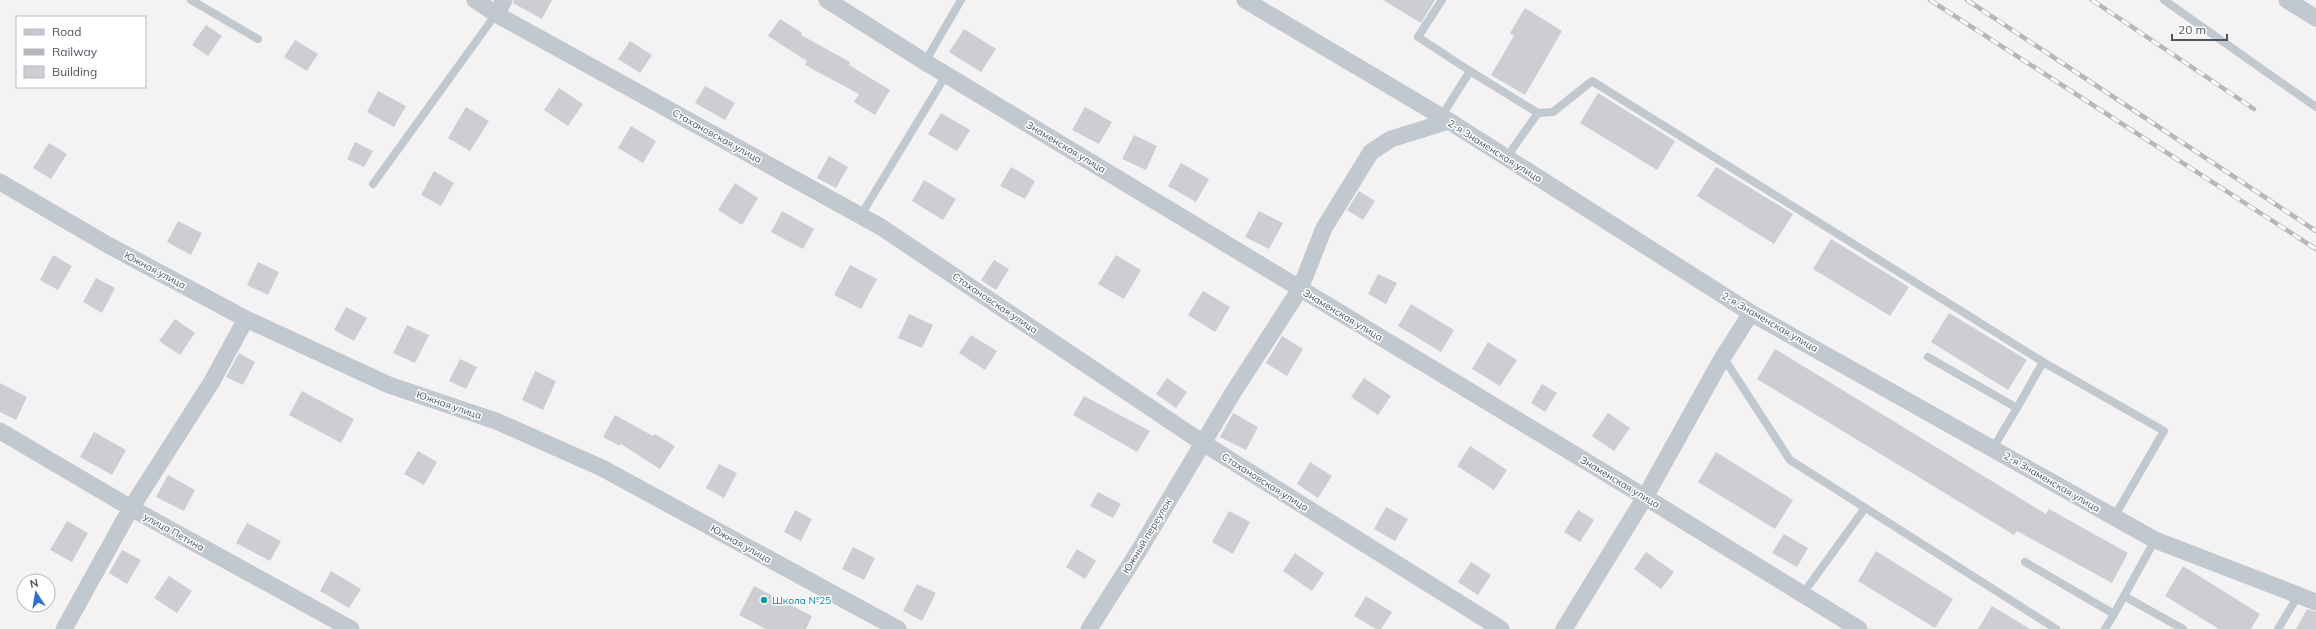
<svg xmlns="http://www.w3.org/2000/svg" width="2316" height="629" font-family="Mulish,sans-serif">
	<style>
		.building { fill: #cdced4 }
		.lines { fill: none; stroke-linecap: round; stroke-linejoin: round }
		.lane { stroke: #c2c8cf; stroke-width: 8 }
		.street { stroke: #c2c8cf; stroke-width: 17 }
		.rail-casing { stroke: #b5b7bb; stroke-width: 4.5 }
		.rail { stroke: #fff; stroke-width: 3; stroke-dasharray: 9; stroke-linecap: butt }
		.culture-dot { fill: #0f9aa8; stroke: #fff; stroke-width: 1.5 }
		.labels { text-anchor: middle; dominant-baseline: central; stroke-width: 3; stroke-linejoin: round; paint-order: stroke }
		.street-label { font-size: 10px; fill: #4c545d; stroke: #fff }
		.culture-label { font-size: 10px; fill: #0d838f; stroke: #fff; text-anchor: start }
	</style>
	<rect width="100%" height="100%" fill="#f4f2f2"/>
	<path class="building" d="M 514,0 L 552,0 L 542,19 L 513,3 Z
		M 1383,0 L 1435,0 L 1421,23 Z
		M 1525,8 L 1562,31 L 1525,95 L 1491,75 L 1514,36 L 1510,33 Z
		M 780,19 L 802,33 L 801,35 L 850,62 L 849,65 L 890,90 L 875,115 L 854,102 L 859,94 L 805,65 L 807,61 L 768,36 Z
		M 206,25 L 222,36 L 208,56 L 192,45 Z
		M 964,29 L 996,49 L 981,72 L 949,52 Z
		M 295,40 L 318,54 L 307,71 L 284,57 Z
		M 630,41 L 652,55 L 640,73 L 618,59 Z
		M 705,86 L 735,103 L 725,120 L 695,103 Z
		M 559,88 L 583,104 L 568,126 L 544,110 Z
		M 378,91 L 406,106 L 394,127 L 367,112 Z
		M 1598,93 L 1675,141 L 1657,170 L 1580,123 Z
		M 466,107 L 489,121 L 470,151 L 448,138 Z
		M 1085,107 L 1112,122 L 1099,144 L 1072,130 Z
		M 941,113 L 970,130 L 957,151 L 928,134 Z
		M 631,126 L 656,141 L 643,163 L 618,148 Z
		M 1134,135 L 1157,146 L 1146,170 L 1122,159 Z
		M 355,142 L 373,151 L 364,167 L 347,159 Z
		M 49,143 L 67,154 L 51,179 L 33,168 Z
		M 829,156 L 848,167 L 836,188 L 817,178 Z
		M 1181,163 L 1209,179 L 1196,202 L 1168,186 Z
		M 1011,167 L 1035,181 L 1025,199 L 1000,186 Z
		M 1716,167 L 1793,214 L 1774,244 L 1697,196 Z
		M 434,171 L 454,183 L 441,206 L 421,195 Z
		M 924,180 L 956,199 L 943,220 L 912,201 Z
		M 735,183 L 758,198 L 742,225 L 718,210 Z
		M 1359,191 L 1375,201 L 1363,220 L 1347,210 Z
		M 782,211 L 814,229 L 803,249 L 771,232 Z
		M 1259,211 L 1283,223 L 1269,249 L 1245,237 Z
		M 178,221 L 202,233 L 191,255 L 167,242 Z
		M 1831,239 L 1909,287 L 1890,316 L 1813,269 Z
		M 53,255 L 72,266 L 58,290 L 40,280 Z
		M 1116,255 L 1141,270 L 1124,299 L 1098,284 Z
		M 994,260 L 1009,269 L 996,290 L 981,280 Z
		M 258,262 L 279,272 L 268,295 L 247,285 Z
		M 850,265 L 877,279 L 861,309 L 834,295 Z
		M 1378,274 L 1397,283 L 1386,304 L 1368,294 Z
		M 96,278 L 115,288 L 102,313 L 83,302 Z
		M 1203,291 L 1230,307 L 1215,332 L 1188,315 Z
		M 1411,304 L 1454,330 L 1441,352 L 1398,326 Z
		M 346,307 L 367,318 L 354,341 L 334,330 Z
		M 1949,313 L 2027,360 L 2008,390 L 1931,342 Z
		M 909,314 L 933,325 L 922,348 L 898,338 Z
		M 175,319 L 195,333 L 180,355 L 159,341 Z
		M 407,325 L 429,335 L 415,363 L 393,353 Z
		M 971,335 L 997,351 L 985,370 L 959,353 Z
		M 1282,336 L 1303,349 L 1287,376 L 1266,363 Z
		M 1488,342 L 1517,360 L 1500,386 L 1472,369 Z
		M 1775,349 L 2046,514 L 2049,509 L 2128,553 L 2112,583 L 2017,531 L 2014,535 L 1757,379 Z
		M 239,353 L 255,362 L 243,385 L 226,377 Z
		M 460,359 L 477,367 L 466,389 L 449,381 Z
		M 535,371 L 556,381 L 543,410 L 522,400 Z
		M 1167,378 L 1187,392 L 1176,408 L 1156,394 Z
		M 1364,378 L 1391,396 L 1378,415 L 1351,397 Z
		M 0,383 L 27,397 L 16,420 L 0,412 Z
		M 1542,384 L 1557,393 L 1545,412 L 1531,403 Z
		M 302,391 L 354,419 L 341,443 L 289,415 Z
		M 1084,396 L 1150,431 L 1137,452 L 1073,415 Z
		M 1233,413 L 1258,427 L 1246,450 L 1220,437 Z
		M 1608,413 L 1630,428 L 1614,451 L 1592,436 Z
		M 615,415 L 653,436 L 655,434 L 675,446 L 660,469 L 621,444 L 620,446 L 603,437 Z
		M 94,432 L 126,450 L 112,475 L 80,457 Z
		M 1470,446 L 1507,470 L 1494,490 L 1457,466 Z
		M 418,451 L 437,462 L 424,485 L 404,474 Z
		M 1716,452 L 1793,500 L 1775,529 L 1698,482 Z
		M 1310,462 L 1332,476 L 1318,498 L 1297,484 Z
		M 719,464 L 737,473 L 724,498 L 706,488 Z
		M 168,475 L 195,490 L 184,511 L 156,497 Z
		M 1098,492 L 1121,504 L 1113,518 L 1090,506 Z
		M 1386,507 L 1408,519 L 1395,541 L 1374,529 Z
		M 795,510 L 812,519 L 801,541 L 784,532 Z
		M 1578,510 L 1594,520 L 1580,542 L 1564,532 Z
		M 1229,511 L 1250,522 L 1233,554 L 1212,542 Z
		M 67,521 L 88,533 L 72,562 L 50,550 Z
		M 247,523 L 281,541 L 270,561 L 236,543 Z
		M 1784,534 L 1808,548 L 1797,567 L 1772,553 Z
		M 853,547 L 875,558 L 864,580 L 842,569 Z
		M 1077,549 L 1096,561 L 1085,579 L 1066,567 Z
		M 122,550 L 141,560 L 127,584 L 109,573 Z
		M 1876,551 L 1953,599 L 1935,628 L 1858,581 Z
		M 1646,552 L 1674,572 L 1661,589 L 1634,569 Z
		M 1295,553 L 1324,573 L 1312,591 L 1283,571 Z
		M 1471,562 L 1491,575 L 1478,595 L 1458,582 Z
		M 2183,566 L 2260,614 L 2251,629 L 2219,629 L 2165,596 Z
		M 331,571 L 361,589 L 349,608 L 320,591 Z
		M 169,576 L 192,591 L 177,613 L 154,598 Z
		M 917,584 L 936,593 L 922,621 L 903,611 Z
		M 754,586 L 812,616 L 806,629 L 766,629 L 739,615 Z
		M 1366,596 L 1392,612 L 1381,629 L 1376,629 L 1354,616 Z
		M 1992,606 L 2030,629 L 1978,629 Z
		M 2307,609 L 2316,612 L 2316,629 L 2296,629 Z"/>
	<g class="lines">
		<path class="lane" d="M 191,0 L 258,39
			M 1442,0 L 1418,37 L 1470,71
			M 2164,0 L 2316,107
			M 925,62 L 961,0
			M 1441,117 L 1470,71 L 1538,113
			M 1506,158 L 1538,113 L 1553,112 L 1592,81 L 2043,362 L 2017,408
			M 373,184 L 496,14
			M 861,215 L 946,75
			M 1723,357 L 1790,460 L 2056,629
			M 1928,357 L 2017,408 L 1993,448
			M 2043,362 L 2164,431 L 2114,517
			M 2025,562 L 2114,614 L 2155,540
			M 1802,595 L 1865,508
			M 2124,596 L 2183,629
			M 2105,629 L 2114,614
			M 2278,629 L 2298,596"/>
		<path class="street" d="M 475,0 L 496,14 L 881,227 L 1203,443 L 1501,629
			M 827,0 L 925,62 L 1645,497 L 1859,629
			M 1245,0 L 1449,121 L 1751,313 L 2114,517 L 2155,540 L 2316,602
			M 2287,0 L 2316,18
			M 496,14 L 504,0
			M 0,182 L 108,245 L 246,319 L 389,385 L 496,421 L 602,468 L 898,629
			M 0,431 L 131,508 L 351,629
			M 64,629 L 131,508 L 211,383 L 246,319
			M 1089,629 L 1138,552 L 1234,391 L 1300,289 L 1324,228 L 1371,152 L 1391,139 L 1449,121
			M 1564,629 L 1645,497 L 1723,357 L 1751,313"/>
		<g class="rail-casing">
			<path id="rail" d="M 1930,0 L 2316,249
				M 1967,0 L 2316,231
				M 2092,0 L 2254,109"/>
		</g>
		<use href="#rail" class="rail"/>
	</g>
	<circle class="culture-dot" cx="764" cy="600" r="4"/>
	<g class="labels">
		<g class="street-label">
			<text transform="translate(717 136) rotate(29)">Стахановская улица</text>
			<text transform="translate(1066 147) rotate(31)">Знаменская улица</text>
			<text transform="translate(1495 151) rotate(32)">2-я Знаменская улица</text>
			<text transform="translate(155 270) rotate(28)">Южная улица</text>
			<text transform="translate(995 303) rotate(34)">Стахановская улица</text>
			<text transform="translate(1343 315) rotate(31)">Знаменская улица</text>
			<text transform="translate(1770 322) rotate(30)">2-я Знаменская улица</text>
			<text transform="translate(449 405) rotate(19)">Южная улица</text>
			<text transform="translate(1265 482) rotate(32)">Стахановская улица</text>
			<text transform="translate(1620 482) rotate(31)">Знаменская улица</text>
			<text transform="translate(2052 482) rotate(30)">2-я Знаменская улица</text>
			<text transform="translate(174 532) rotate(29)">улица Петина</text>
			<text transform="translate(1147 536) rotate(-59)">Южный переулок</text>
			<text transform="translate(741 544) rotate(29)">Южная улица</text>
		</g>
		<g class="culture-label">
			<text x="772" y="600">Школа №25</text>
		</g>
	</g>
	<rect x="16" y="16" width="130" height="72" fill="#ffffff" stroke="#b7bbbe"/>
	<rect x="24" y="29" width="20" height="6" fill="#c2c8cf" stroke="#b7bbbe"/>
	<text x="52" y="36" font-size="12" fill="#4c545d">Road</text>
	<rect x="24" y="49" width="20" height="6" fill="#b5b7bb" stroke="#b7bbbe"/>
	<text x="52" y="56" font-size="12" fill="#4c545d">Railway</text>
	<rect x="24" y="66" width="20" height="12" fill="#cdced4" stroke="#b7bbbe"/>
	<text x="52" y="76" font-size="12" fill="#4c545d">Building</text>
	<g transform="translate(36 593) rotate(348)"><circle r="19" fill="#ffffff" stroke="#b7bbbe"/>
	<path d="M0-3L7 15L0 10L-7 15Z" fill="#316ed0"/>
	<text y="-6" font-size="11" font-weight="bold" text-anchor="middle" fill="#4c545d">N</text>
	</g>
	<path d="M2172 34v6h55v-6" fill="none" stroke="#4c545d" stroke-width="2"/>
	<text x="2178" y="34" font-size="12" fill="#4c545d" stroke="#ffffff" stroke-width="3" paint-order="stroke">20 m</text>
</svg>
